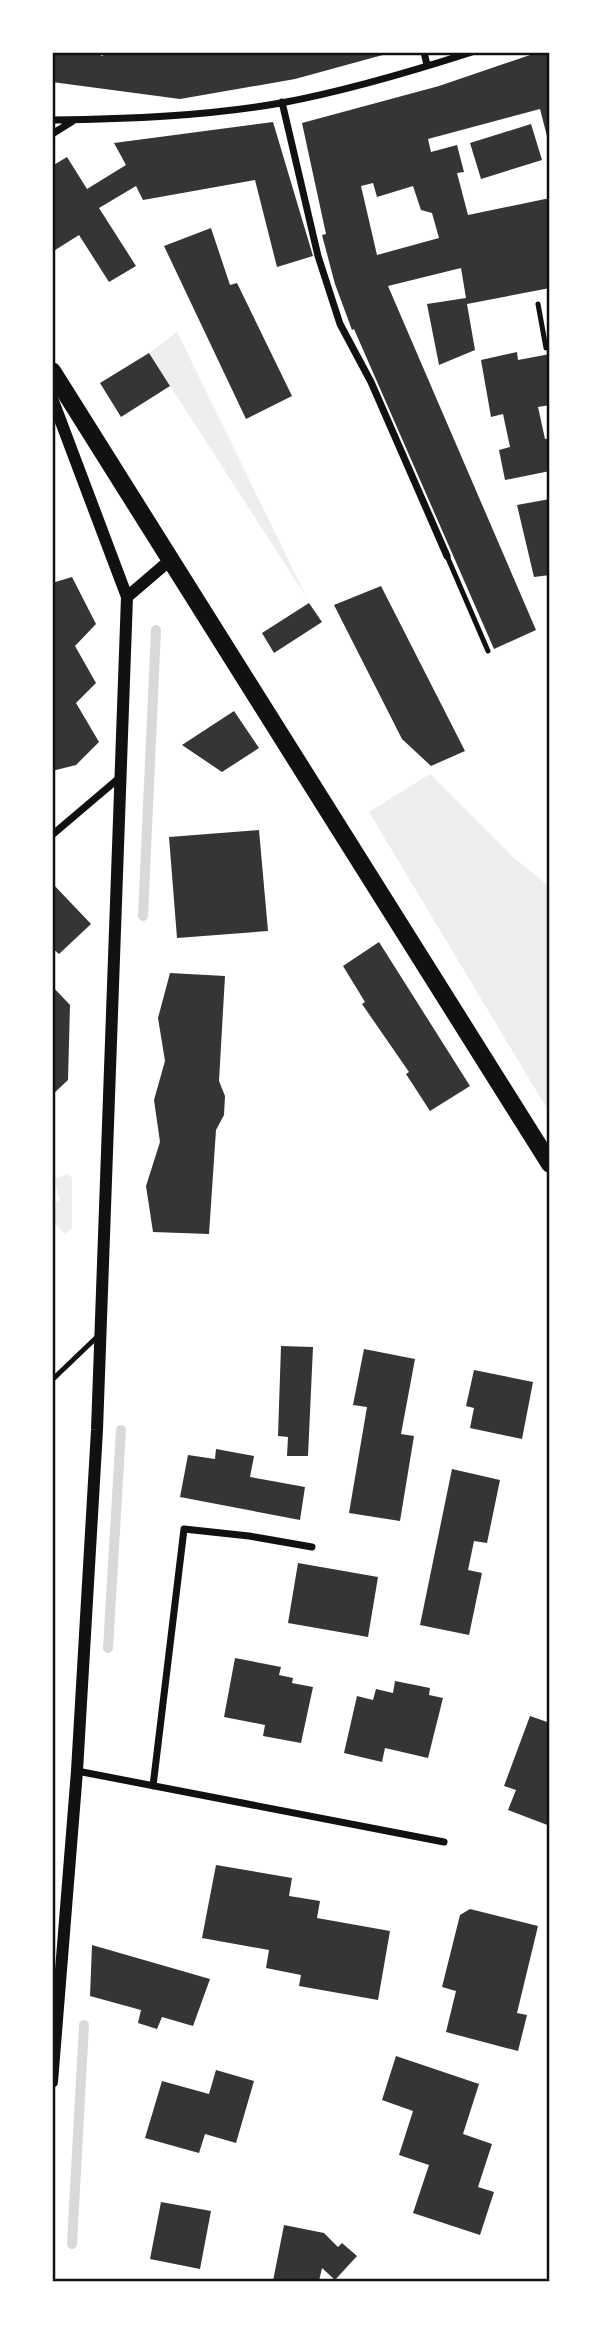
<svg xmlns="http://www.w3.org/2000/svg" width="602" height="2334" font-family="'Sofia Sans Condensed',sans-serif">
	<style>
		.green { fill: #eee }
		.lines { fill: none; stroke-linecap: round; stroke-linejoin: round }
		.stream { stroke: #d9d9d9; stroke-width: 10 }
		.building { fill: #353535; fill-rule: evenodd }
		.service { stroke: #111; stroke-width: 5 }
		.minor { stroke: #111; stroke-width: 7 }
		.tertiary { stroke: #111; stroke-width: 12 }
		.primary { stroke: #111; stroke-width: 18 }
		.neatline { fill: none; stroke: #111; stroke-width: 2.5 }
	</style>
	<rect width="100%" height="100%" fill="#fff"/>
	<path class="green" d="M 177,332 L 308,600 L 149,353 Z
		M 430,774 L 514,858 L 549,886 L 549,1112 L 369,812 Z
		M 68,1174 L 72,1178 L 72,1228 L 65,1234 L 53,1221 L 52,1203 L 60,1200 L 54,1179 Z"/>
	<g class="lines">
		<path class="stream" d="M 143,916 L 156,630
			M 108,1648 L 121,1430
			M 72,2244 L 84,2025"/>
	</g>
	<path class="building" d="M 52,52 L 100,52 L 101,56 L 113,52 L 390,53 L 295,79 L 180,99 L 52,82 Z
		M 539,52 L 550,52 L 550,148 L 540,109 L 428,139 L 431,152 L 457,145 L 464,172 L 457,173 L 468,215 L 550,198 L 550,288 L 467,304 L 475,350 L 439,365 L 427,304 L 466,298 L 461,268 L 388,286 L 536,630 L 494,649 L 354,329 L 352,330 L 335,284 L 322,235 L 326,234 L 302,123 L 439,86 ZM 373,183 L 377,197 L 413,186 L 421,210 L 432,213 L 439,238 L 377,255 L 361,186 Z
		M 273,122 L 313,256 L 277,267 L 255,180 L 143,200 L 136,186 L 99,208 L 136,266 L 109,282 L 79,235 L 52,252 L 52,166 L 67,157 L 87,189 L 126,165 L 114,143 Z
		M 531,124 L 542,160 L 481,179 L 470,143 Z
		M 211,228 L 230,285 L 237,283 L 292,396 L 246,419 L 164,246 Z
		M 517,352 L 518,360 L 550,354 L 550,405 L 538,407 L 545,439 L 550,438 L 550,471 L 505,480 L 499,450 L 510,447 L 503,414 L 491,417 L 481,360 Z
		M 149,353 L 170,386 L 121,417 L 100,383 Z
		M 550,499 L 550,575 L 534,577 L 517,505 Z
		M 72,577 L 96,624 L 75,646 L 96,683 L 76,703 L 99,742 L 76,765 L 52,771 L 52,583 Z
		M 381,586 L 465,751 L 431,766 L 402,739 L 334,605 Z
		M 309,603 L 322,622 L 274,653 L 262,633 Z
		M 234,711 L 259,748 L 222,772 L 182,745 Z
		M 259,830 L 268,931 L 177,938 L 169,837 Z
		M 52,883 L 91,924 L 59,954 L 52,948 Z
		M 379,942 L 470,1086 L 430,1111 L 406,1074 L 409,1072 L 362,1004 L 365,1002 L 343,966 Z
		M 170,973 L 225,976 L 219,1081 L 225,1096 L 224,1115 L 216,1130 L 209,1234 L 153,1232 L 146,1186 L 160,1142 L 154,1100 L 165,1061 L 158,1018 Z
		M 52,986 L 70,1005 L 68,1080 L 52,1095 Z
		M 281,1346 L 313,1347 L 308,1456 L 287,1456 L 288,1437 L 278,1436 Z
		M 364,1349 L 415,1359 L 401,1434 L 414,1436 L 400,1521 L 349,1513 L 367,1407 L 353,1405 Z
		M 474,1370 L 533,1382 L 522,1439 L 470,1428 L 474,1408 L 466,1406 Z
		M 216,1449 L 254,1456 L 250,1477 L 305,1487 L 300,1520 L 180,1497 L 188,1455 L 215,1459 Z
		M 452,1469 L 500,1480 L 487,1543 L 474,1541 L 468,1570 L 482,1573 L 469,1635 L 420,1625 Z
		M 298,1563 L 378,1577 L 368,1637 L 288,1623 Z
		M 235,1658 L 281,1667 L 279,1675 L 293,1678 L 292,1683 L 313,1687 L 301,1743 L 263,1736 L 265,1725 L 224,1717 Z
		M 395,1681 L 430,1688 L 429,1695 L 443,1698 L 428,1758 L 385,1748 L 382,1762 L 344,1753 L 357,1696 L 373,1700 L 376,1689 L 393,1693 Z
		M 530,1716 L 550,1723 L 550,1826 L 508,1810 L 516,1790 L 504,1786 Z
		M 216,1865 L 292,1878 L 289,1896 L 320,1901 L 317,1918 L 390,1931 L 378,2000 L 299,1986 L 301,1975 L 266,1968 L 269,1950 L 202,1938 Z
		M 470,1909 L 538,1926 L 517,2013 L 527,2015 L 518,2051 L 446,2032 L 456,1991 L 442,1987 L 460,1915 Z
		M 92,1945 L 210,1979 L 193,2026 L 162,2017 L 157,2029 L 138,2023 L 141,2010 L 90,1996 Z
		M 396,2056 L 479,2084 L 463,2134 L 492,2144 L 478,2187 L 494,2192 L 480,2235 L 413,2213 L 429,2165 L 399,2155 L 413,2111 L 382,2100 Z
		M 216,2070 L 254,2081 L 236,2143 L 205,2134 L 199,2153 L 145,2138 L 162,2081 L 209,2094 Z
		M 161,2202 L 211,2211 L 200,2269 L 150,2259 Z
		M 284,2225 L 324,2233 L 338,2247 L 342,2243 L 357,2256 L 335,2280 L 322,2268 L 319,2281 L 273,2281 Z"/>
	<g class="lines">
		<path class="service" d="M 538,304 L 546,348 L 550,347
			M 447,556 L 488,651
			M 52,1380 L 98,1336"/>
		<path class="minor" d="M 424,52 L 427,65
			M 282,102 L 318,256 L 340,324 L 371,382 L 447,556
			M 52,120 C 129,119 206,116 281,103 C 346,91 410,72 472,52
			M 52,134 L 73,121
			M 52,835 L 118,779
			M 77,1771 L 444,1842
			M 153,1786 L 184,1529 L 249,1536 L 312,1547"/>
		<path class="tertiary" d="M 52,398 L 127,597
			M 52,2082 L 77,1771 L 97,1430 L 127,597 L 169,561"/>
		<path class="primary" d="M 52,371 L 550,1164"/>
	</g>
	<rect width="602" height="2334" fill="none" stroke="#ffffff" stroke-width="108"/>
	<rect x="54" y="54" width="494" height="2226" class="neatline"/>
</svg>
